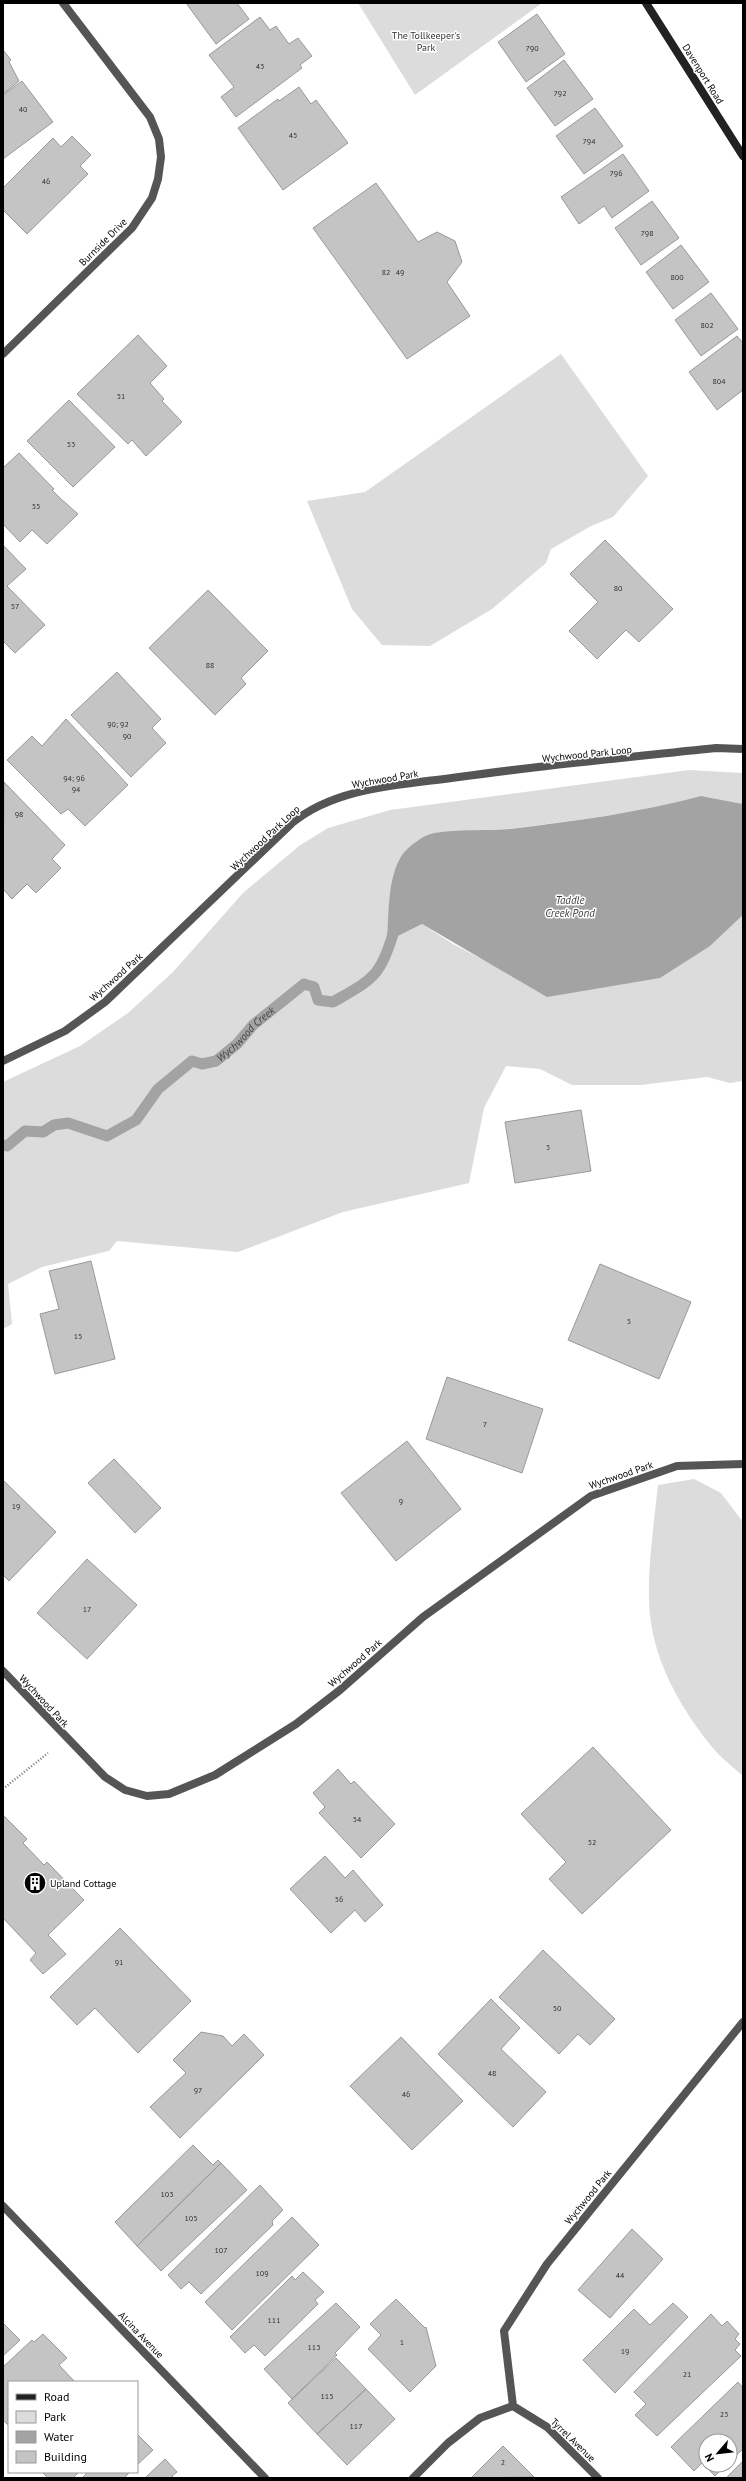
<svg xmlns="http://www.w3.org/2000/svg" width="746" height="2481" font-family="'PT Sans',sans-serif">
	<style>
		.green { fill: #dcdcdc }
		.water { fill: #a3a3a3 }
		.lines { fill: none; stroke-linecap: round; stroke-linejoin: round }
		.stream { stroke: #a3a3a3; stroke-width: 11 }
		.building { fill: #c4c4c4; stroke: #999 }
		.path { stroke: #777; stroke-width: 2.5; stroke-dasharray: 1 2; stroke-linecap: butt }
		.street { stroke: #555; stroke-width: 8 }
		.secondary { stroke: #222; stroke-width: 8 }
		.labels { text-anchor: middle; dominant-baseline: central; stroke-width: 3; stroke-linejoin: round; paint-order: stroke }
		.number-label { font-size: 8px; fill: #313131 }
		.park-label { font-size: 10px; fill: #333; stroke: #fff }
		.street-label { font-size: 10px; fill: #000; stroke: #fff }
		.poi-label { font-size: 10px; fill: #000; stroke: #fff; text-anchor: start }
		.water-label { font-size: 11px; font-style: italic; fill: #444; stroke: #fff }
	</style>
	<rect width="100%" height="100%" fill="#fff"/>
	<path class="green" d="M 358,3 L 542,3 L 415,95 Z
		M 561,354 L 648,476 L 613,517 L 591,526 L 551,549 L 546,563 L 492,609 L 430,646 L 382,645 L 352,609 L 307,501 L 365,492 Z
		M 689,770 L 743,773 L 743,804 L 701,796 L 652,809 L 584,819 L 509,829 L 433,833 L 417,841 L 402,855 L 393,878 L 387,941 L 392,945 L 398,936 L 422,924 L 453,944 L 497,967 L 710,946 L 743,915 L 743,1081 L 730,1083 L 707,1077 L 641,1085 L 572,1085 L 540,1069 L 506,1066 L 484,1108 L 469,1183 L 343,1212 L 238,1252 L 117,1241 L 109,1251 L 42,1267 L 8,1284 L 12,1324 L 3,1329 L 3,1082 L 80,1046 L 128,1013 L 173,972 L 243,893 L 299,846 L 328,828 L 390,810 Z
		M 694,1479 L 721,1493 L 743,1522 L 743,1776 C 733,1767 721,1758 712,1747 C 682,1710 655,1664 650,1615 C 646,1576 654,1524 658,1485 Z"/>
	<path class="water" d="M 701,796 L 743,804 L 743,915 L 710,946 L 660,978 L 547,997 L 422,924 L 398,936 L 389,948 L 387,941 C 389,915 387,878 402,855 C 409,846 423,835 434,833 C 459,829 485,831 510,829 C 574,821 638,813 701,796 Z"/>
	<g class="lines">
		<path class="stream" id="s1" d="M 3,1145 L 7,1146 L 25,1131 L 43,1132 L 54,1125 L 68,1123 L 107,1136 L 136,1120 L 158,1089 L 192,1061 L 202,1064 L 216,1061 L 237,1044 L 253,1025 L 304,984 L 314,987 L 318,1000 L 333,1002 C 371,980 380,978 393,934"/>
	</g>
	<path class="building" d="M 186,3 L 237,3 L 249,19 L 216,44 Z
		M 537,14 L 565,54 L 526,82 L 498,42 Z
		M 260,17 L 270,30 L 276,26 L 289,44 L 298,38 L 312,56 L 300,65 L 302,68 L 236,117 L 221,97 L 234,87 L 209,55 Z
		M 3,50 L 11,60 L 9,62 L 19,81 L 3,94 Z
		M 564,60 L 593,99 L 555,126 L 527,88 Z
		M 22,81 L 53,122 L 3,159 L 3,95 Z
		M 299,87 L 311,104 L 316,100 L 348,143 L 283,190 L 238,128 L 278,99 L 279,101 Z
		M 595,108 L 623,146 L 584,174 L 556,136 Z
		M 72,136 L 91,155 L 80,166 L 88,174 L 27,234 L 3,210 L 3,188 L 53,138 L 61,147 Z
		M 623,154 L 649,191 L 612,218 L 604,206 L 579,224 L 561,197 Z
		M 376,183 L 418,242 L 437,232 L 455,241 L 462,262 L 447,282 L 470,316 L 407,359 L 313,228 Z
		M 652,201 L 679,238 L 641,265 L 615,228 Z
		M 681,245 L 709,282 L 673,309 L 646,272 Z
		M 711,293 L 738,329 L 701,356 L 675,320 Z
		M 138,335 L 167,366 L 150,383 L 164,399 L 162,401 L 182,422 L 146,456 L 132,440 L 128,444 L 77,394 Z
		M 737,336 L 743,343 L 743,390 L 717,410 L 689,372 Z
		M 69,400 L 115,447 L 73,487 L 27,441 Z
		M 19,453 L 54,489 L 52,490 L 60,498 L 78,514 L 47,544 L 32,530 L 20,542 L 3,524 L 3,468 Z
		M 605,540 L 673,609 L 639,642 L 626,630 L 597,659 L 569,631 L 598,602 L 570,574 Z
		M 3,545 L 26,569 L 7,586 L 45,625 L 15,653 L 3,641 Z
		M 208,590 L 268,651 L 241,678 L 246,684 L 215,715 L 149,648 Z
		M 117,672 L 161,719 L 152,728 L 166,743 L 131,777 L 71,715 Z
		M 66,719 L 128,785 L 85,826 L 68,809 L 61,814 L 7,760 L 32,736 L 42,746 Z
		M 4,782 L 65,845 L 52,859 L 61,868 L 36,893 L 27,884 L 12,899 L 3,889 Z
		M 581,1110 L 591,1171 L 515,1183 L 505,1122 Z
		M 91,1261 L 115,1359 L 55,1374 L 40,1314 L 59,1309 L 49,1271 Z
		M 600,1264 L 691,1302 L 659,1379 L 568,1340 Z
		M 447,1377 L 543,1409 L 522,1473 L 426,1439 Z
		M 407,1441 L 461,1509 L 396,1561 L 341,1493 Z
		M 114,1459 L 161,1508 L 135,1533 L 88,1483 Z
		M 3,1480 L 56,1532 L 9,1581 L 3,1575 Z
		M 87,1559 L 137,1605 L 87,1659 L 37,1613 Z
		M 593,1747 L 671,1830 L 582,1914 L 549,1879 L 566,1862 L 521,1814 Z
		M 338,1769 L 351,1784 L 354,1781 L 395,1824 L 361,1858 L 319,1813 L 325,1807 L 313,1793 Z
		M 3,1815 L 27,1839 L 23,1843 L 44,1865 L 47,1862 L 84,1900 L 48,1935 L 66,1954 L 43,1974 L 30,1960 L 36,1953 L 3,1918 Z
		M 325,1856 L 345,1878 L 353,1870 L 383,1905 L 365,1922 L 355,1910 L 331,1933 L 290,1889 Z
		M 120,1928 L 191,2001 L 138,2053 L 95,2008 L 77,2025 L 50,1997 Z
		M 543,1950 L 615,2019 L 590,2045 L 578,2034 L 559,2054 L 499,1997 Z
		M 491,1999 L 520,2028 L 501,2049 L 546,2092 L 513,2127 L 438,2054 Z
		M 201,2032 L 223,2036 L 232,2046 L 244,2034 L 264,2055 L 180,2138 L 150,2107 L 186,2073 L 173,2060 Z
		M 401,2037 L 463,2101 L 412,2150 L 350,2086 Z
		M 193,2145 L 213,2165 L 218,2160 L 221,2163 L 137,2246 L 115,2222 Z
		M 221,2163 L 247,2190 L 161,2271 L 137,2246 Z
		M 260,2185 L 283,2210 L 272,2221 L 273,2225 L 201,2294 L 189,2282 L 181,2289 L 168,2275 Z
		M 292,2217 L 319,2245 L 232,2330 L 205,2302 Z
		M 632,2229 L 663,2259 L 610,2318 L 578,2290 Z
		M 303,2272 L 324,2292 L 315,2300 L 318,2304 L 265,2356 L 254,2345 L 245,2353 L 230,2337 L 292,2276 L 295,2280 Z
		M 396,2299 L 425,2328 L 426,2327 L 436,2366 L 410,2392 L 368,2349 L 381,2335 L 370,2324 Z
		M 336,2303 L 360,2327 L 335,2353 L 337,2355 L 292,2399 L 264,2369 Z
		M 673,2303 L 688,2317 L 615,2393 L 583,2360 L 634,2309 L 650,2325 Z
		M 711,2314 L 722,2326 L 727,2321 L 739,2334 L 735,2339 L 740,2344 L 735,2350 L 741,2356 L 657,2436 L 635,2415 L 646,2404 L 634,2392 Z
		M 3,2323 L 20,2340 L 3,2356 Z
		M 43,2334 L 67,2358 L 59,2365 L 75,2382 L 9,2382 L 8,2425 L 3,2420 L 3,2367 L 32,2340 L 34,2342 Z
		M 336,2358 L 366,2389 L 317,2434 L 288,2403 Z
		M 738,2382 L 743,2388 L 743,2449 L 730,2461 L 730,2441 L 706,2441 L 706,2465 L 726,2465 L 715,2476 L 702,2463 L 694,2471 L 671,2447 Z
		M 366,2389 L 395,2419 L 347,2465 L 317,2434 Z
		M 137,2434 L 153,2450 L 137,2465 Z
		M 503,2446 L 534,2477 L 471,2478 Z
		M 165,2459 L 177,2472 L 172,2476 L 174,2478 L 145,2478 Z
		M 743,2461 L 743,2478 L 726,2478 Z
		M 42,2472 L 79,2472 L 73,2478 L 48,2478 Z
		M 88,2472 L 130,2472 L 124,2478 L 82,2478 Z"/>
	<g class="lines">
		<path class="path" d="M 3,1789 L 48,1753"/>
		<path class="street" d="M 3,354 L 132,228 L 152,198 L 158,179 L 161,157 L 159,139 L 150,117 L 63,3
			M 3,1061 L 65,1031 L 105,1002 L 292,823 C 337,786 403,785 459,777 C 544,765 630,757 716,748 L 743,749
			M 3,1671 L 105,1777 L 125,1790 L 147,1796 L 169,1794 L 215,1775 L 296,1724 L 340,1690 L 423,1617 L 591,1496 L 677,1466 L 743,1464
			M 3,2206 L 265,2478
			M 513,2406 L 504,2331 L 547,2264 L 743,2022
			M 513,2406 L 547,2427 L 598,2478
			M 413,2478 L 448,2443 L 480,2418 L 513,2406"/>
		<path class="secondary" d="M 646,3 L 743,156"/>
	</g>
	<defs>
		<g id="building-disc" transform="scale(1.15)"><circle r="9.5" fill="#000" stroke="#fff"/><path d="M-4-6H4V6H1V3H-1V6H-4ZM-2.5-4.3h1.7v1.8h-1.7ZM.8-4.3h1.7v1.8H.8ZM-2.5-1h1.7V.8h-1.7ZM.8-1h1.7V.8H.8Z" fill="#fff"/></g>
	</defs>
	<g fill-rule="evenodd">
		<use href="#building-disc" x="35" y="1883"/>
	</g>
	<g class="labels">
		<g class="number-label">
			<text x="532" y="48">790</text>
			<text x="260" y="66">43</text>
			<text x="560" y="93">792</text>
			<text x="23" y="109">40</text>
			<text x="293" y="135">45</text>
			<text x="589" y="141">794</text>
			<text x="616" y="173">796</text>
			<text x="46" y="181">46</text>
			<text x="647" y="233">798</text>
			<text x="386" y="272">82</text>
			<text x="400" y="272">49</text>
			<text x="677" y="277">800</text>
			<text x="707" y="325">802</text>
			<text x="719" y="381">804</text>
			<text x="121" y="396">51</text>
			<text x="71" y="444">53</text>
			<text x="36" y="506">55</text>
			<text x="618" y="588">80</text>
			<text x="15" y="606">57</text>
			<text x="210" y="665">88</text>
			<text x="118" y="724">90; 92</text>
			<text x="127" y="736">90</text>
			<text x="74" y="778">94; 96</text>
			<text x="76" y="789">94</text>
			<text x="19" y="814">98</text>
			<text x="548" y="1147">3</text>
			<text x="629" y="1321">5</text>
			<text x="78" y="1336">15</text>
			<text x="485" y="1424">7</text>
			<text x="401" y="1501">9</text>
			<text x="16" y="1506">19</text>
			<text x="87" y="1609">17</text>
			<text x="357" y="1819">54</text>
			<text x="592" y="1842">52</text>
			<text x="339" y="1899">56</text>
			<text x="119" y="1962">91</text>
			<text x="557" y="2008">50</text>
			<text x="492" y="2073">48</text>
			<text x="198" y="2090">97</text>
			<text x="406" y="2094">46</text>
			<text x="167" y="2194">103</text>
			<text x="191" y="2218">105</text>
			<text x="221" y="2250">107</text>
			<text x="262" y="2273">109</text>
			<text x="620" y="2275">44</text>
			<text x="274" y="2320">111</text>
			<text x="402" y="2342">1</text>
			<text x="314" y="2347">113</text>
			<text x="625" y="2351">19</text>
			<text x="687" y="2374">21</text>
			<text x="327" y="2396">115</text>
			<text x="724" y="2414">23</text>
			<text x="356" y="2426">117</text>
			<text x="503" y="2462">2</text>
		</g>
		<g class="park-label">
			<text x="426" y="35">The Tollkeeper's<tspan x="426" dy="12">Park</tspan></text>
		</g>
		<g class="street-label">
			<text transform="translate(703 74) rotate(58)">Davenport Road</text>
			<text transform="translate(103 242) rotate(-45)">Burnside Drive</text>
			<text transform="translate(587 754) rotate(-6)">Wychwood Park Loop</text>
			<text transform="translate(385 779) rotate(-10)">Wychwood Park</text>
			<text transform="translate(265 838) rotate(-43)">Wychwood Park Loop</text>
			<text transform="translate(116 977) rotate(-42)">Wychwood Park</text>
			<text transform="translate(621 1475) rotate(-19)">Wychwood Park</text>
			<text transform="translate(355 1663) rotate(-41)">Wychwood Park</text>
			<text transform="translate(44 1701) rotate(47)">Wychwood Park</text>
			<text transform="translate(588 2197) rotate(-51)">Wychwood Park</text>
			<text transform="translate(141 2335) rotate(46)">Alcina Avenue</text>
			<text transform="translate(573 2440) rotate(44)">Tyrrel Avenue</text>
		</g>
		<g class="poi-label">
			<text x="50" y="1883">Upland Cottage</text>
		</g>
		<g class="water-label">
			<text x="570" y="900">Taddle<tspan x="570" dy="13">Creek Pond</tspan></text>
			<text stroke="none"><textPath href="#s1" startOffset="294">Wychwood Creek</textPath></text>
		</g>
	</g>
	<rect width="746" height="2481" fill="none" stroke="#000000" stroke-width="8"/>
	<rect x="8" y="2381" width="130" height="92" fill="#ffffff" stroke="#999999"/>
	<rect x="16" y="2394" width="20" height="6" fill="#222222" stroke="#999999"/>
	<text x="44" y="2401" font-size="12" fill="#000000">Road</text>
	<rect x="16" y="2411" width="20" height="12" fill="#dcdcdc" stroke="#999999"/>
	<text x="44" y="2421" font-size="12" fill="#000000">Park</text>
	<rect x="16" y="2431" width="20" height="12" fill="#a3a3a3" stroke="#999999"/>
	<text x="44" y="2441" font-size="12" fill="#000000">Water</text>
	<rect x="16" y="2451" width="20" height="12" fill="#c4c4c4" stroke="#999999"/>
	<text x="44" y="2461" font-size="12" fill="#000000">Building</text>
	<g transform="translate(718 2453) rotate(242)"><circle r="19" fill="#ffffff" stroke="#999999"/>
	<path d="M0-3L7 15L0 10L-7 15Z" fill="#000000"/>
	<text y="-6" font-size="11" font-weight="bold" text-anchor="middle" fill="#000000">N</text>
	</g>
</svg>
